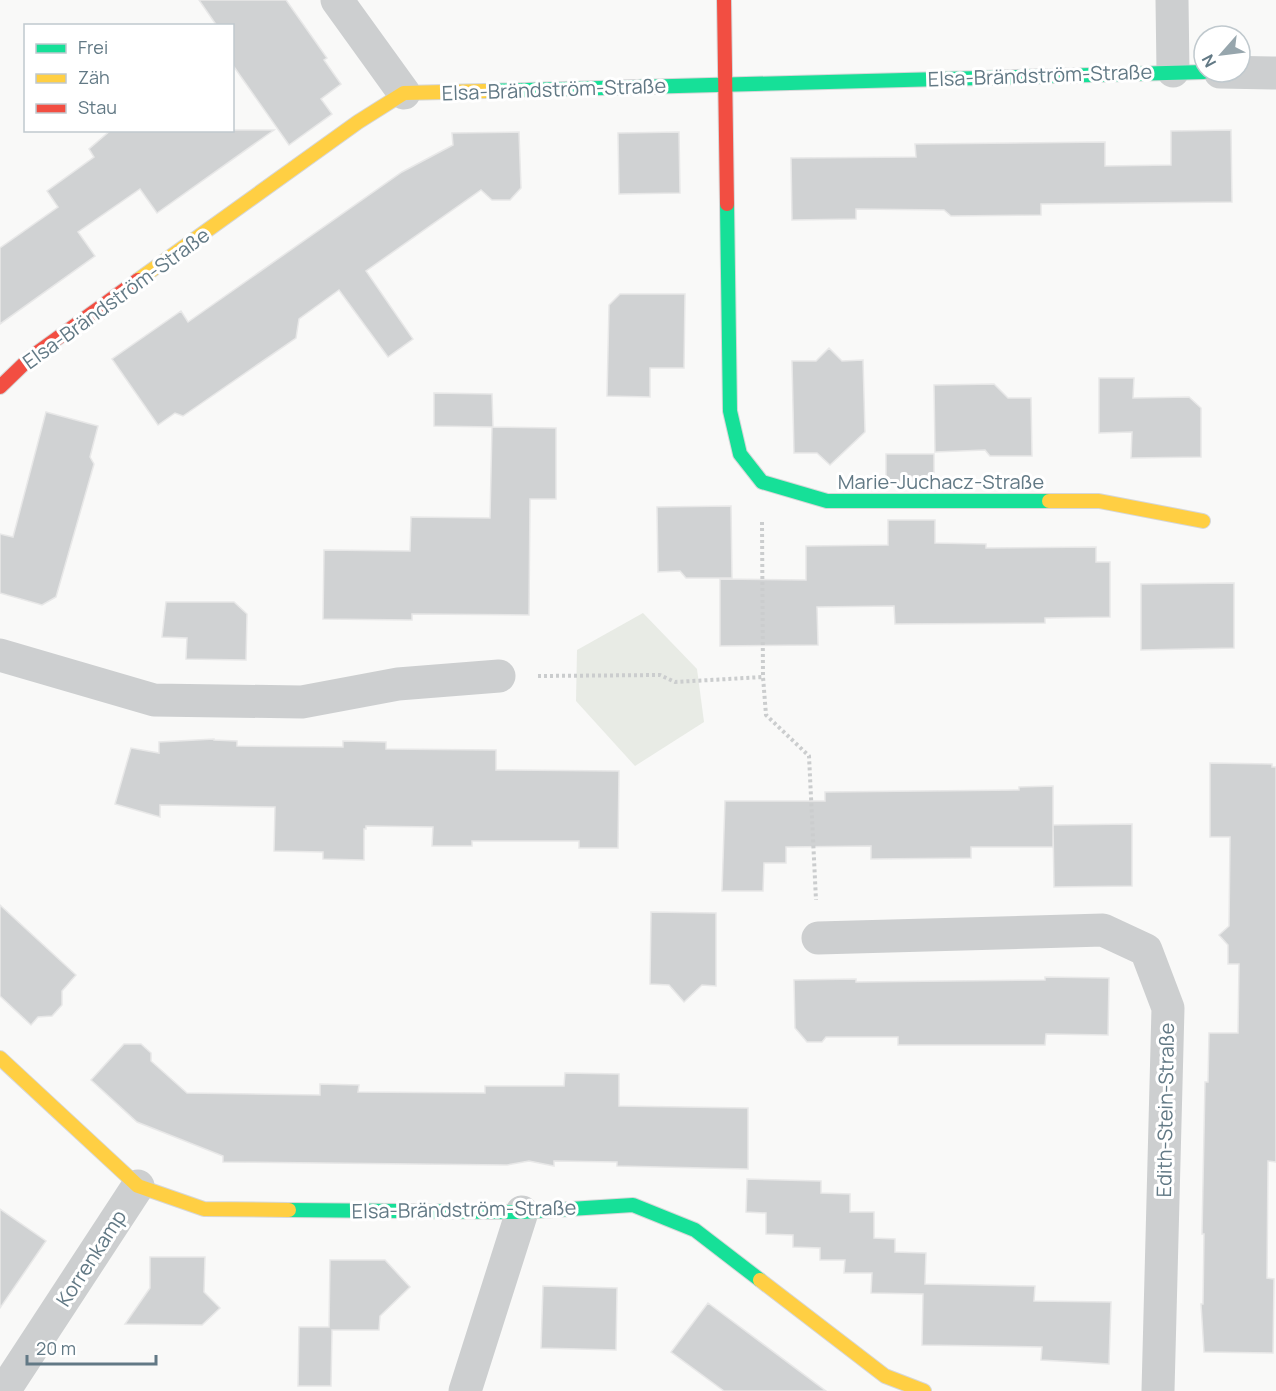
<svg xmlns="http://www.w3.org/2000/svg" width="1276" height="1391" font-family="Manrope,sans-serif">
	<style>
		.green { fill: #e8ebe5 }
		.building { fill: #d0d2d3; stroke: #e8e8e8; stroke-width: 1.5 }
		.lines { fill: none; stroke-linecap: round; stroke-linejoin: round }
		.fast-casing { stroke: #d6d7d8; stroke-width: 16 }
		.slow-casing { stroke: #d6d7d8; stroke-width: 16 }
		.jam-casing { stroke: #d6d7d8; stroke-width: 16 }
		.path { stroke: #cbcdce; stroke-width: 4; stroke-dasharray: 3 3; stroke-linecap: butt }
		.street { stroke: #cdcfd0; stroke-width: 33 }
		.fast { stroke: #16e098; stroke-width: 14 }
		.slow { stroke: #ffcf43; stroke-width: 14 }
		.jam { stroke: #f24e42; stroke-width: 14 }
		.labels { text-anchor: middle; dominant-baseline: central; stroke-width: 6; stroke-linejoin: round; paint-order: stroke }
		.street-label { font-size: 20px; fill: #627985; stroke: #fff }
	</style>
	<rect width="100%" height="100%" fill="#f9f9f8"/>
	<path class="green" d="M 643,613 L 697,669 L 704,722 L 635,766 L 576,701 L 577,650 Z"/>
	<path class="building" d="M 199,0 L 286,0 L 327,58 L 324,60 L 341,84 L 321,99 L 332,114 L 289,145 L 232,64 L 232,26 L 217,26 Z
		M 111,130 L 274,130 L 157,213 L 140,189 L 78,232 L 95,256 L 0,324 L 0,248 L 58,207 L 47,191 L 94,157 L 89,149 Z
		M 1231,130 L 1232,202 L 1041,204 L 1041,215 L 951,216 L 944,210 L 856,209 L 856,219 L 792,220 L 791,158 L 916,157 L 915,144 L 1105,142 L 1105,166 L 1171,165 L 1171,131 Z
		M 519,132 L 521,188 L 510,200 L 492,200 L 481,190 L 366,271 L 413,339 L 388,357 L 339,290 L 299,319 L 296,338 L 183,416 L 175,413 L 158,425 L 112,359 L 181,311 L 188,322 L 402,172 L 453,145 L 452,133 Z
		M 679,132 L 680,193 L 619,194 L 618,133 Z
		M 620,294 L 685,294 L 684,368 L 650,368 L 650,397 L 607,396 L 609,305 Z
		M 829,348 L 842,361 L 863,360 L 865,432 L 830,465 L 817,453 L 794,453 L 792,361 L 816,361 Z
		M 1099,378 L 1134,378 L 1133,398 L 1189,397 L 1201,408 L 1201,457 L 1131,458 L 1132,432 L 1099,433 Z
		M 994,384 L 1008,398 L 1031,398 L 1032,456 L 990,456 L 985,450 L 935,452 L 934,385 Z
		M 434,393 L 492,394 L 493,427 L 434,426 Z
		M 46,412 L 98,426 L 90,457 L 94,464 L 56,597 L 42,605 L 0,593 L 0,534 L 13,537 Z
		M 492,427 L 556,428 L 556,499 L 530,499 L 529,615 L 412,614 L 412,620 L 323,619 L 324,550 L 410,551 L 411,517 L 490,518 Z
		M 886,454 L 934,454 L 934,482 L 886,482 Z
		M 731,506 L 732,578 L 686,578 L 680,571 L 658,572 L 657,507 Z
		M 888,520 L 935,520 L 935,543 L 986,544 L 986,548 L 1096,547 L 1096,562 L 1110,562 L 1110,617 L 1045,618 L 1045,623 L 895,624 L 894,606 L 817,607 L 818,645 L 720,646 L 720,579 L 806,580 L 806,546 L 888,545 Z
		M 1234,583 L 1234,648 L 1141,650 L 1141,584 Z
		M 166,602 L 234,602 L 247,614 L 246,660 L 186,659 L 187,638 L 162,637 Z
		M 214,739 L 214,740 L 237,741 L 237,746 L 343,747 L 343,741 L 386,742 L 386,749 L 496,750 L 496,770 L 619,771 L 618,848 L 579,848 L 579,841 L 472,841 L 472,846 L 432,846 L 433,827 L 366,826 L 366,829 L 364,829 L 364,860 L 323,859 L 323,852 L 274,851 L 275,807 L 160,805 L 160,817 L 115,804 L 131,748 L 159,753 L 159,742 Z
		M 1210,763 L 1272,764 L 1272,767 L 1276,767 L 1276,1162 L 1268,1161 L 1267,1278 L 1274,1279 L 1273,1353 L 1204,1352 L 1201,1304 L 1203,1304 L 1204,1234 L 1202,1234 L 1205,1082 L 1208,1082 L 1209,1033 L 1238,1033 L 1239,964 L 1228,964 L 1228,945 L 1219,935 L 1229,926 L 1230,837 L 1210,837 Z
		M 1053,786 L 1053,847 L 971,847 L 971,858 L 871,859 L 871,846 L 786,847 L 786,863 L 764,863 L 763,891 L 722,891 L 725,801 L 825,801 L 825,792 L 1019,790 L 1019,787 Z
		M 1132,824 L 1132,886 L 1054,887 L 1053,825 Z
		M 0,905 L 76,975 L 62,991 L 62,1005 L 52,1016 L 38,1017 L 31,1025 L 0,996 Z
		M 651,912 L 716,913 L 716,986 L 702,985 L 684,1002 L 669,985 L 650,984 Z
		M 1045,977 L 1109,978 L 1108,1035 L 1046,1034 L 1045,1045 L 898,1045 L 898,1037 L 826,1037 L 822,1042 L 807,1042 L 795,1028 L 794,980 L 856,979 L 856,982 L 1045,980 Z
		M 124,1044 L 141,1044 L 151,1053 L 151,1061 L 187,1093 L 320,1095 L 320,1084 L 359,1085 L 358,1092 L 485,1093 L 485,1086 L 564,1086 L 565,1073 L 619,1074 L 619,1106 L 748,1108 L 748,1169 L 617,1166 L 617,1162 L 554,1161 L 554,1166 L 529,1161 L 507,1165 L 223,1162 L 223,1156 L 137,1122 L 91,1080 Z
		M 747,1179 L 821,1181 L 821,1193 L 850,1194 L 850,1212 L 874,1212 L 874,1238 L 895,1239 L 895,1252 L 926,1253 L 925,1284 L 1035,1286 L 1034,1301 L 1111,1302 L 1109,1364 L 1041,1360 L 1042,1347 L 922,1345 L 923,1294 L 871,1293 L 872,1273 L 844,1273 L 845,1260 L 820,1260 L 820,1248 L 793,1247 L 793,1235 L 766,1234 L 766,1213 L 746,1212 Z
		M 0,1209 L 46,1241 L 0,1308 Z
		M 150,1257 L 205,1257 L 204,1292 L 220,1308 L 202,1325 L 125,1324 L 150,1288 Z
		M 330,1260 L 385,1260 L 410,1287 L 380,1316 L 379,1330 L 332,1330 L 331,1386 L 298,1386 L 299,1327 L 329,1327 Z
		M 543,1286 L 617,1288 L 616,1350 L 541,1348 Z
		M 708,1303 L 826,1391 L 724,1391 L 671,1352 Z"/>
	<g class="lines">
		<g class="fast-casing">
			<path id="fast" d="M 485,91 L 1204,72
				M 727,204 L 730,411 L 740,454 L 762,482 L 827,501 L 1049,501
				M 289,1210 L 522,1212 L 633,1205 L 695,1230 L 760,1280"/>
		</g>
		<g class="slow-casing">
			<path id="slow" d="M 138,280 L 358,122 L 404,93 L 485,91
				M 1049,501 L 1099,501 L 1203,521
				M 0,1058 L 138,1186 L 204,1209 L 289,1210
				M 760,1280 L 885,1376 L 924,1391"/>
		</g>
		<g class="jam-casing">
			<path id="jam" d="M 724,0 L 727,204
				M 0,387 L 30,358 L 138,280"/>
		</g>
		<path class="path" d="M 762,522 L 763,677 L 766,715 L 809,756 L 816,900
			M 538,676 L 660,675 L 675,682 L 763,677"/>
		<path class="street" d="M 337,0 L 404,93
			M 1172,0 L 1173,71
			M 1220,72 L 1276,73
			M 0,655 L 154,700 L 302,702 L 398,684 L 499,676
			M 818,938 L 1103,930 L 1146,950 L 1168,1008 L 1158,1391
			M 4,1391 L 138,1186
			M 465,1391 L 522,1212"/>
		<use href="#fast" class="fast"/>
		<use href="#slow" class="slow"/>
		<use href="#jam" class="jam"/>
	</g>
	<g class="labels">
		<g class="street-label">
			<text transform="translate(1040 75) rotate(-2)">Elsa-Brändström-Straße</text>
			<text transform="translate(554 89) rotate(-2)">Elsa-Brändström-Straße</text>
			<text transform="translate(116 298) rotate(-36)">Elsa-Brändström-Straße</text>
			<text x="941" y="481">Marie-Juchacz-Straße</text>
			<text transform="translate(1165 1110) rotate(-89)">Edith-Stein-Straße</text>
			<text transform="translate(464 1209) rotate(-1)">Elsa-Brändström-Straße</text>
			<text transform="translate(91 1258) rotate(-57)">Korrenkamp</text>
		</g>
	</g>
	<rect x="24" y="24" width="210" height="108" fill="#ffffff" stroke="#c0c9ce" stroke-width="1.5"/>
	<rect x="36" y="44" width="30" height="9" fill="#16e098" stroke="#c0c9ce" stroke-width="1.5"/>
	<text x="78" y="54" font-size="18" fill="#627985">Frei</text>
	<rect x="36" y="74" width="30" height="9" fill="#ffcf43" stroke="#c0c9ce" stroke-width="1.5"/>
	<text x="78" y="84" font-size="18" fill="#627985">Zäh</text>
	<rect x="36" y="104" width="30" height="9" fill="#f24e42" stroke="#c0c9ce" stroke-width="1.5"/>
	<text x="78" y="114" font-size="18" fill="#627985">Stau</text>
	<g transform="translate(1222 54) rotate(242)"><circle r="28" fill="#ffffff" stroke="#c0c9ce" stroke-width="1.5"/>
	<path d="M0-4.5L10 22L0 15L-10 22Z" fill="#97a6ad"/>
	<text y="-9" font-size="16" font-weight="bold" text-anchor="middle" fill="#627985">N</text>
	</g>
	<path d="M27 1355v9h129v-9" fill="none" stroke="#627985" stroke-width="3"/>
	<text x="36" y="1355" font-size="18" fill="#627985" stroke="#ffffff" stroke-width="4.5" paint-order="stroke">20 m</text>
</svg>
